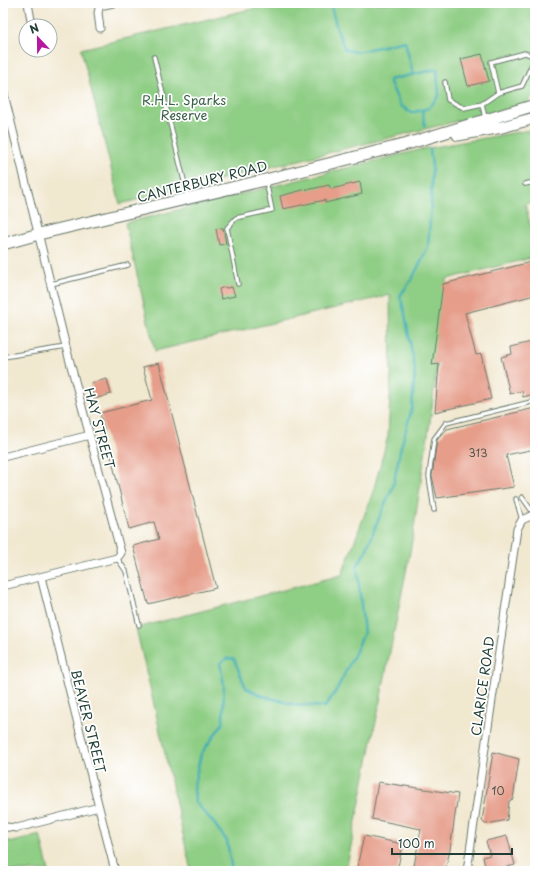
<svg xmlns="http://www.w3.org/2000/svg" width="538" height="874" font-family="'Playpen Sans',sans-serif">
	<style>
		.green { fill: #8fce85; stroke: #57865c }
		.lines { fill: none; stroke-linecap: round; stroke-linejoin: round }
		.stream { stroke: #3bacb2; stroke-width: 2.5 }
		.building { fill: #e69d8a }
		.service-casing { stroke: #68796b; stroke-width: 5.5 }
		.minor-casing { stroke: #68796b; stroke-width: 9 }
		.primary-casing { stroke: #68796b; stroke-width: 13 }
		.service { stroke: #fff; stroke-width: 3.5 }
		.minor { stroke: #fff; stroke-width: 7 }
		.primary { stroke: #fff; stroke-width: 11 }
		.labels { text-anchor: middle; dominant-baseline: central; stroke-width: 3.5; stroke-linejoin: round; paint-order: stroke }
		.number-label { font-size: 11px; fill: #51554a }
		.park-label { font-size: 13px; fill: #3b6148; stroke: #fff }
		.street-label { font-size: 13px; fill: #1f3d34; stroke: #fff }
	</style>
	<rect width="100%" height="100%" fill="#fff"/>
	<filter id="ink" filterUnits="userSpaceOnUse"><feTurbulence type="fractalNoise" baseFrequency=".025" numOctaves="2"/><feDisplacementMap in="SourceGraphic" scale="8" xChannelSelector="R" yChannelSelector="G"/><feConvolveMatrix kernelMatrix="1 2 1 2 8 2 1 2 1" color-interpolation-filters="sRGB"/></filter>
	<filter id="wash" filterUnits="userSpaceOnUse"><feTurbulence type="fractalNoise" baseFrequency=".012" numOctaves="4" result="noise"/><feDisplacementMap in="SourceGraphic" scale="16" xChannelSelector="R" yChannelSelector="G"/><feGaussianBlur stdDeviation="0.9" result="paint"/><feColorMatrix in="noise" values="0 0 0 0 0 0 0 0 0 0 0 0 0 0 0 0 0 1.4 0 .05"/><feComposite in="paint" operator="in"/></filter>
	<g filter="url(#wash)">
		<rect width="100%" height="100%" fill="#f1e8d0"/>
		<path class="green" d="M 277,3 L 532,3 L 535,16 L 535,91 L 527,104 L 120,204 L 81,49 Z
			M 535,129 L 535,201 L 525,204 L 535,244 L 535,257 L 447,279 L 431,415 L 411,547 L 346,871 L 191,871 L 157,718 L 136,628 L 342,575 L 373,492 L 388,436 L 391,376 L 390,295 L 155,351 L 125,223 L 423,149 Z
			M 40,835 L 49,871 L 3,871 L 3,839 L 13,842 Z"/>
		<g class="lines">
			<path class="stream" d="M 330,3 L 337,29 L 345,50 L 357,52 L 405,41 L 413,74
				M 437,69 L 439,96 L 429,108 L 411,113 L 400,105 L 389,80 Z
				M 422,110 L 425,126
				M 232,871 L 227,841 L 212,821 L 195,802 L 194,785 L 201,754 L 223,723 L 224,685 L 220,663 L 228,658 L 234,659 L 246,688 L 263,696 L 292,704 L 325,707 L 337,689 L 356,651 L 364,633 L 357,566 L 366,551 L 376,525 L 393,486 L 400,451 L 412,408 L 415,370 L 405,314 L 400,296 L 412,279 L 428,247 L 431,205 L 432,167 L 430,149"/>
		</g>
		<g id="blocks">
			<path class="building" d="M 482,54 L 489,81 L 468,86 L 461,59 Z
				M 360,182 L 362,194 L 325,203 L 325,200 L 283,209 L 280,196 L 307,189 L 307,190 L 329,185 L 331,189 Z
				M 223,228 L 226,244 L 219,245 L 216,229 Z
				M 535,261 L 535,295 L 465,313 L 476,355 L 481,354 L 491,399 L 435,412 L 439,364 L 432,365 L 443,284 Z
				M 225,287 L 226,288 L 232,287 L 235,296 L 221,299 L 219,289 Z
				M 535,341 L 535,394 L 523,397 L 522,391 L 510,394 L 501,357 L 512,354 L 511,347 Z
				M 159,363 L 216,588 L 148,604 L 133,546 L 159,539 L 154,522 L 129,529 L 100,413 L 152,400 L 143,367 Z
				M 107,379 L 111,394 L 94,399 L 91,383 Z
				M 535,408 L 535,449 L 506,455 L 514,487 L 437,498 L 432,476 L 435,454 L 437,440 L 447,429 Z
				M 493,752 L 519,759 L 513,799 L 509,801 L 507,820 L 487,824 L 485,824 L 482,821 Z
				M 378,782 L 458,794 L 450,850 L 445,871 L 413,871 L 421,829 L 372,819 Z
				M 364,836 L 403,844 L 397,871 L 356,871 Z
				M 507,836 L 515,865 L 491,871 L 486,871 L 483,857 L 490,855 L 486,841 Z"/>
		</g>
	</g>
	<g filter="url(#ink)">
		<use href="#blocks" fill-opacity="0" stroke="#68796b" stroke-width="1"/>
		<g class="lines">
			<g class="service-casing">
				<path id="service" d="M 154,57 L 188,197
					M 445,82 L 448,100 L 464,108 L 482,104 L 498,93 L 522,86 L 535,58
					M 498,93 L 491,62 L 525,53 L 535,57
					M 482,104 L 485,118
					M 525,184 L 535,182
					M 51,284 L 128,265
					M 238,284 L 227,228 L 236,218 L 272,210 L 266,181
					M 3,357 L 66,347
					M 522,497 L 534,514
					M 516,499 L 522,520
					M 434,510 L 429,476 L 434,439 L 446,423 L 535,401
					M 117,558 L 126,571 L 139,625"/>
			</g>
			<g class="minor-casing">
				<path id="minor" d="M 28,3 L 32,26
					M 98,3 L 100,4 L 98,13 L 100,28
					M 100,4 L 104,5 L 113,3
					M 33,51 L 33,50
					M 3,90 L 66,347 L 121,553 L 117,558 L 3,586
					M 3,457 L 90,435
					M 41,577 L 115,871
					M 3,825 L 6,827 L 17,828 L 99,807
					M 467,871 L 517,529 L 522,520 L 535,514"/>
			</g>
			<g class="primary-casing">
				<path id="primary" d="M 458,135 L 502,127 L 535,118
					M 3,244 L 39,234 L 265,180 L 407,144 L 535,105"/>
			</g>
			<use href="#service" class="service"/>
			<use href="#minor" class="minor"/>
			<use href="#primary" class="primary"/>
		</g>
	</g>
	<g class="labels">
		<g class="number-label">
			<text x="478" y="452">313</text>
			<text x="498" y="790">10</text>
		</g>
		<g class="park-label">
			<text x="184" y="99">R.H.L. Sparks<tspan x="184" dy="15">Reserve</tspan></text>
		</g>
		<g class="street-label">
			<text transform="translate(202 181) rotate(-14)">CANTERBURY ROAD</text>
			<text transform="translate(100 428) rotate(75)">HAY STREET</text>
			<text transform="translate(482 686) rotate(-82)">CLARICE ROAD</text>
			<text transform="translate(89 721) rotate(76)">BEAVER STREET</text>
		</g>
	</g>
	<rect width="538" height="874" fill="none" stroke="#fff" stroke-width="16"/>
	<g transform="translate(38 38) rotate(338)"><circle r="19" fill="#ffffff" stroke="#a5b1ae"/>
	<path d="M0-3L7 15L0 10L-7 15Z" fill="#b5179e"/>
	<text y="-6" font-size="11" font-weight="bold" text-anchor="middle" fill="#1f3d34">N</text>
	</g>
	<path d="M392 848v6h120v-6" fill="none" stroke="#1f3d34" stroke-width="2"/>
	<text x="398" y="848" font-size="12" fill="#1f3d34" stroke="#ffffff" stroke-width="3" paint-order="stroke">100 m</text>
</svg>
